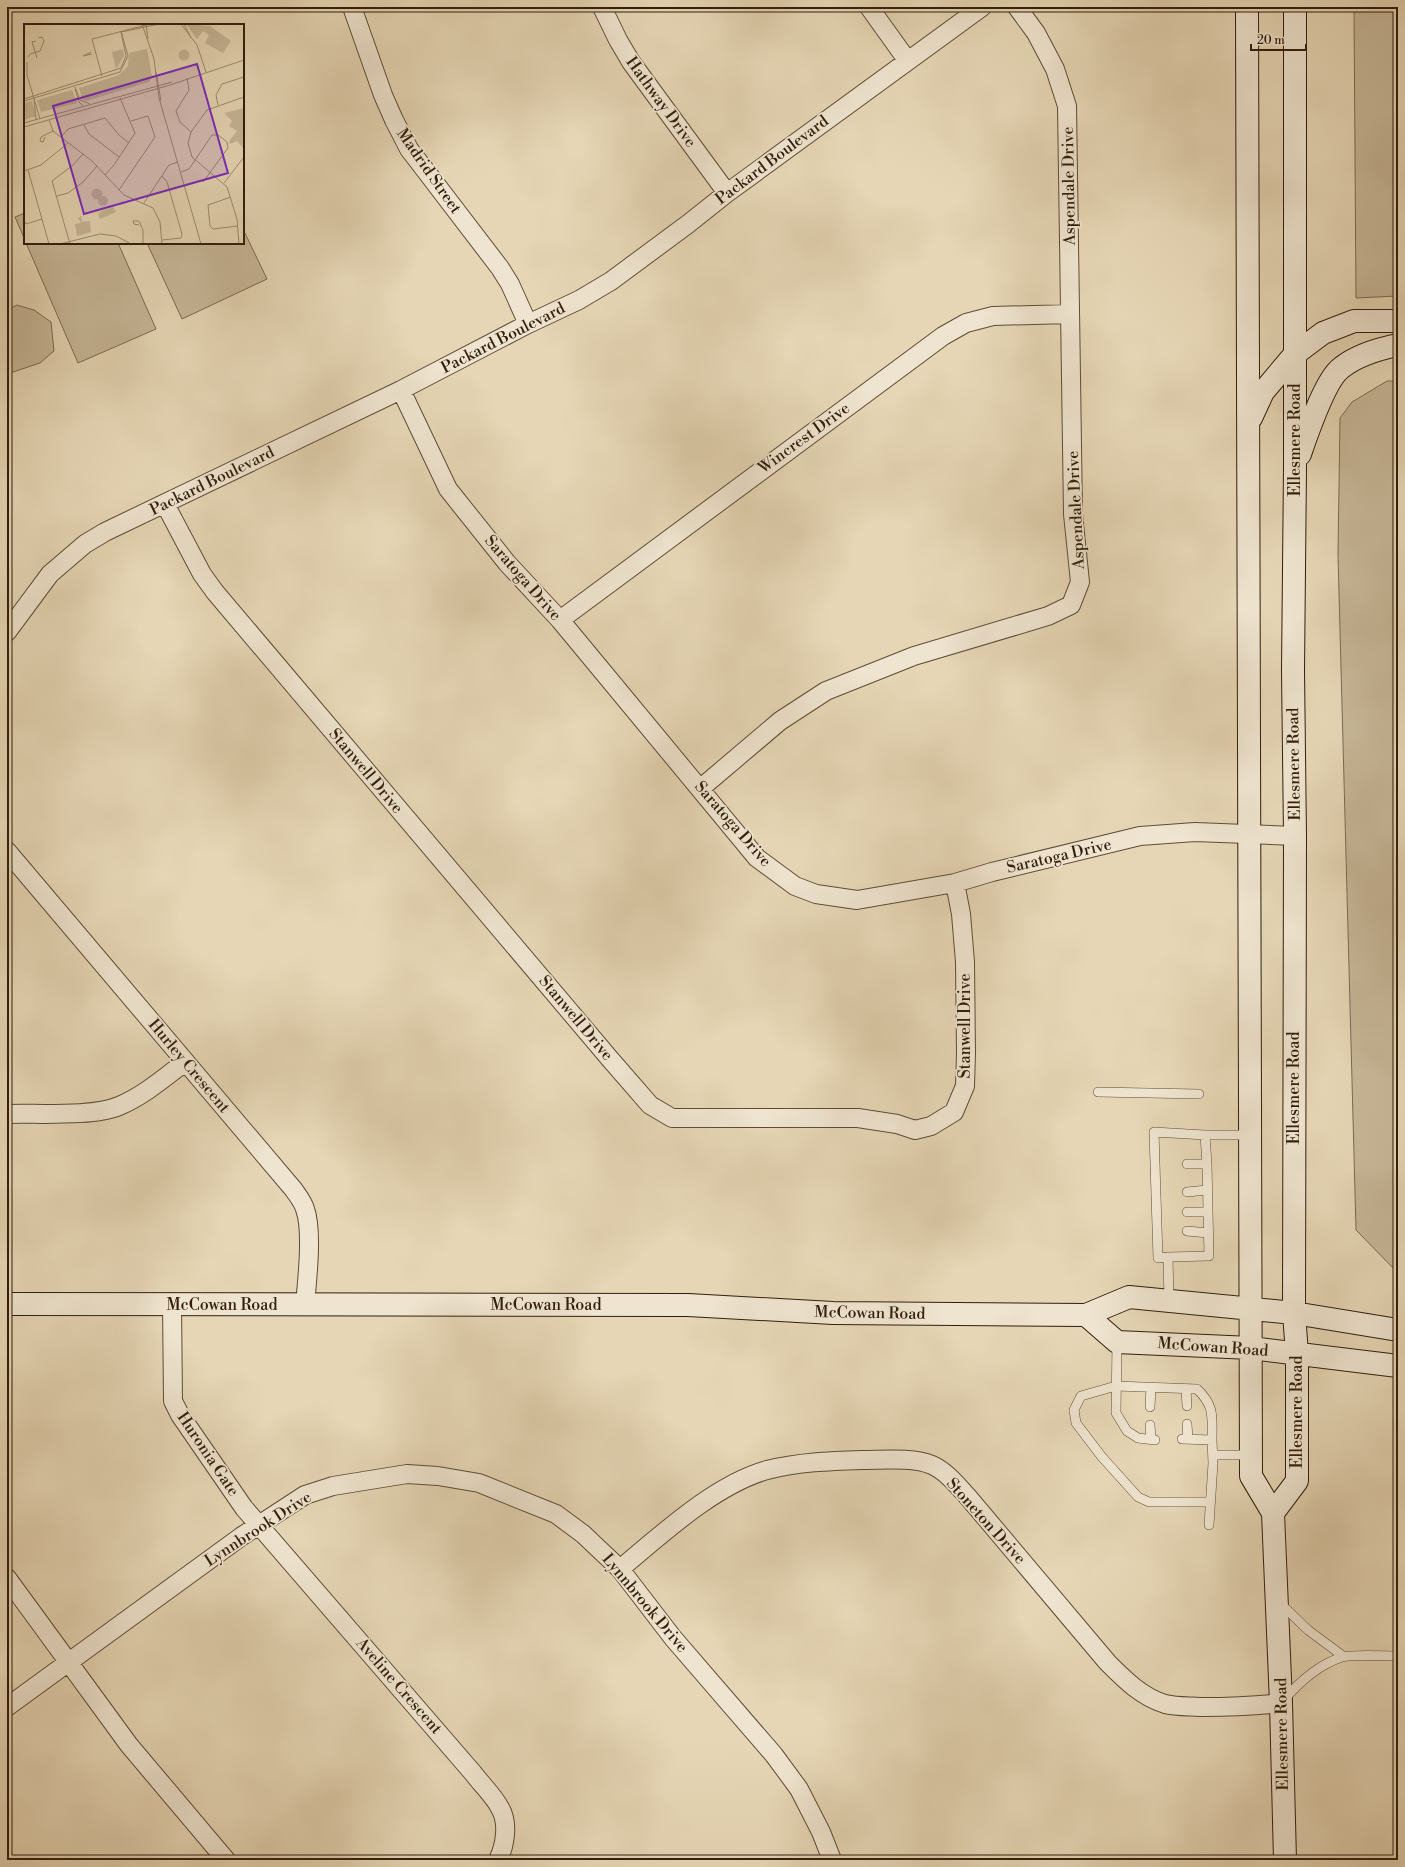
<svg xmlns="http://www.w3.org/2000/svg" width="1405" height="1867" font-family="'Libre Bodoni',serif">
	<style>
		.green { fill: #c7b798; stroke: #7c6a52 }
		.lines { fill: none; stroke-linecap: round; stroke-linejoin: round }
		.lane-casing { stroke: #5e4c36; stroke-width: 10 }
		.street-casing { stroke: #5e4c36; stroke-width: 20 }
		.secondary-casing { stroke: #311e0c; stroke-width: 24 }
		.lane { stroke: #efe4cf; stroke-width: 9 }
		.street { stroke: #efe4cf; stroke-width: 18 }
		.secondary { stroke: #efe4cf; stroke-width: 22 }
		.labels { text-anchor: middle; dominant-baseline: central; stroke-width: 3.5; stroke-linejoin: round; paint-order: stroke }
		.street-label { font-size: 16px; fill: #311e0c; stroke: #efe4cf }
		.inset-road { fill: none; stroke: #9e8c71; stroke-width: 1 }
		.view { fill: #7b2cbf; fill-opacity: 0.15; stroke: #7b2cbf; stroke-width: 2 }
		.inset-edge { fill: none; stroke: #311e0c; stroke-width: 2 }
	</style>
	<rect width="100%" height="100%" fill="#e6d6b5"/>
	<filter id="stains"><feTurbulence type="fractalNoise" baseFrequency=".005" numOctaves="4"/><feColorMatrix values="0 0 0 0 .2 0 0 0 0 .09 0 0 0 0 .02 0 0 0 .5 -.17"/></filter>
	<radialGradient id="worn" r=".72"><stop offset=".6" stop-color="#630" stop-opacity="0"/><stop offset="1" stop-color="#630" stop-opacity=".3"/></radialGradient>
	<path class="green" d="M 1354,7 L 1398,7 L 1398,296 L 1356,298 Z
		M 25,213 L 25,240 L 15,217 Z
		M 243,229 L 267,279 L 182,319 L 147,243 L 243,243 Z
		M 26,243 L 118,243 L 156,329 L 78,363 Z
		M 17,305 L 34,310 L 51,322 L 54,351 L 40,363 L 7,374 L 7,310 Z
		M 1387,381 L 1398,381 L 1398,1273 L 1356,1230 L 1338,555 L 1340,418 L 1352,402 Z"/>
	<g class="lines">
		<g class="lane-casing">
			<path id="lane" d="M 1098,1092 L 1199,1094
				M 1187,1164 L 1207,1164
				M 1187,1192 L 1207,1190
				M 1187,1212 L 1208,1212
				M 1187,1231 L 1208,1233
				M 1168,1257 L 1158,1258 L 1154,1132 L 1205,1135
				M 1169,1301 L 1168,1257 L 1209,1256 L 1207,1164 L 1205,1135 L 1250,1135
				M 1117,1342 L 1116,1413 L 1127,1431 L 1138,1438 L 1155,1440
				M 1186,1389 L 1187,1406
				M 1150,1407 L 1151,1387
				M 1187,1424 L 1188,1439
				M 1150,1425 L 1151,1439
				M 1182,1439 L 1212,1440 L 1213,1463 L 1209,1525
				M 1213,1455 L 1251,1455
				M 1210,1502 L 1149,1502 L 1138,1497 L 1102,1457 L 1076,1423 L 1074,1410 L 1081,1396 L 1116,1386 L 1197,1389 C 1215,1406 1212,1417 1212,1440
				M 1280,1603 L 1308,1630 L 1343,1656
				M 1283,1701 C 1299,1682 1318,1665 1342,1657 C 1352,1654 1386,1656 1398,1656"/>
		</g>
		<g class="street-casing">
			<path id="street" d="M 352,7 L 383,95 L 394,120 L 409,149 L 500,268 L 510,284 L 528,324
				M 602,7 L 618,40 L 631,62 L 727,193
				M 869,7 L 907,60
				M 401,390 L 448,489 L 507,563 L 560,620 L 757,858 L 795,886 L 816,894 L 857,900 L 955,883 L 992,872 L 1140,836 L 1195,832 L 1295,836
				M 165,504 L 202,574 L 215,592 L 610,1059 L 650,1105 L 672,1118 L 858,1118 L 897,1124 L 915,1130 L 931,1126 L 954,1112 L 965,1086 L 966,1053 L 965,962 L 961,914 L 955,883
				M 560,620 L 943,336 L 966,323 L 993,316 L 1070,314
				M 7,632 L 50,574 L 85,544 L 105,532 L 401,390 L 528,324 L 579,300 L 611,281 L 688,224 L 727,193 L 982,7
				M 701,788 L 780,721 L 826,691 L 914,656 L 1048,616 L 1071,605 L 1080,582 L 1073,514 L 1067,106 L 1055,69 L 1036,33 L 1017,7
				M 7,851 L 294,1190 C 298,1196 303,1202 305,1209 C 313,1231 307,1281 305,1305
				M 7,1114 C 37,1113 94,1117 119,1106 C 143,1096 164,1078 185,1062
				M 172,1304 L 173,1401 L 180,1415 L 244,1508 L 473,1773 C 482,1785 494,1796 500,1808 C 509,1823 505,1846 498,1860
				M 620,1569 C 661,1535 714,1485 767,1470 C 798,1462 830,1461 863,1460 C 883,1460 913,1457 932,1465 C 946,1471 958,1486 968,1497 L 1108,1663 C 1125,1680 1142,1697 1165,1704 C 1177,1707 1189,1706 1202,1707 C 1229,1707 1255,1706 1281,1703
				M 7,1578 L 129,1745 L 226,1860
				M 7,1707 L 242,1536 L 305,1495 L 333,1486 L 407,1474 L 438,1476 L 479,1483 L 556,1514 L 583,1534 L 620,1569 L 673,1638 L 774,1755 L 799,1789 L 821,1832 L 832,1860"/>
		</g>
		<g class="secondary-casing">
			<path id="secondary" d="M 1247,7 L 1251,1476 L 1273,1513 L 1281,1703 L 1285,1860
				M 1251,418 L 1263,392 L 1295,354 L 1323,333 L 1354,321 L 1398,321
				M 1300,454 C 1307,434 1325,380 1341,368 C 1357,355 1378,349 1398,345
				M 7,1304 L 688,1305 L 833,1313 L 1086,1315 L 1129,1297 L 1294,1313 L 1398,1330
				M 1086,1315 L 1117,1342 L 1251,1348 L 1398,1366
				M 1273,1513 L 1297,1481 L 1297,1354 L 1294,1313 L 1295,836 L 1293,671 L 1295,467 L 1295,7"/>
		</g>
		<use href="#lane" class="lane"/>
		<use href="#street" class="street"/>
		<use href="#secondary" class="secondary"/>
	</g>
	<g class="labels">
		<g class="street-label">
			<text transform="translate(661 102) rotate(54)">Hathway Drive</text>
			<text transform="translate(772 160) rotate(-37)">Packard Boulevard</text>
			<text transform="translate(429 171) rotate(55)">Madrid Street</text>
			<text transform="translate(1069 186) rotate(-91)">Aspendale Drive</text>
			<text transform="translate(503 338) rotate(-27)">Packard Boulevard</text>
			<text transform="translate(804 438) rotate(-36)">Wincrest Drive</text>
			<text transform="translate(1295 440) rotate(-90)">Ellesmere Road</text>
			<text transform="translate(212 481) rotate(-26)">Packard Boulevard</text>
			<text transform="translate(1076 510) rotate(-93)">Aspendale Drive</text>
			<text transform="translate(523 578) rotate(49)">Saratoga Drive</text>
			<text transform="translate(1294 764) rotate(-91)">Ellesmere Road</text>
			<text transform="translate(366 771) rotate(50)">Stanwell Drive</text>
			<text transform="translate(733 824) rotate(49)">Saratoga Drive</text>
			<text transform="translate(1059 856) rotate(-13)">Saratoga Drive</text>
			<text transform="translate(576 1018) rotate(50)">Stanwell Drive</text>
			<text transform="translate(965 1026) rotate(-90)">Stanwell Drive</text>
			<text transform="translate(189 1066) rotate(50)">Hurley Crescent</text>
			<text transform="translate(1294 1088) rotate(-90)">Ellesmere Road</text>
			<text x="222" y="1305">McCowan Road</text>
			<text x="546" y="1305">McCowan Road</text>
			<text transform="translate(870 1313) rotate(1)">McCowan Road</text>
			<text transform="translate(1213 1347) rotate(4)">McCowan Road</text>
			<text transform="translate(1297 1412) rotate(-90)">Ellesmere Road</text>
			<text transform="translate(208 1454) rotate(56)">Huronia Gate</text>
			<text transform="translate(986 1521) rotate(48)">Stoneton Drive</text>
			<text transform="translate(258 1529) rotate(-33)">Lynnbrook Drive</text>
			<text transform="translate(645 1603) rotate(50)">Lynnbrook Drive</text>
			<text transform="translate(399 1686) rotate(49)">Aveline Crescent</text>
			<text transform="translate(1282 1734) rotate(-91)">Ellesmere Road</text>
		</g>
	</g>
	<g transform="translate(24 24)">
		<rect width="220" height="220" fill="#e6d6b5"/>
		<path d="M 162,0 L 186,2 L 207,17 L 199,29 L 181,19 L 185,11 L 179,7 L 173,15 ZM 99,25 L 100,32 L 92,45 L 88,28 ZM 123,25 L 128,53 L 125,58 L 62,77 L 58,75 L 55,64 L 95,51 L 104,42 L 105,29 ZM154.5 31a5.5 5.5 0 1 1 11 0a5.5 5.5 0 1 1-11 0ZM 48,66 L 53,79 L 17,88 L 13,76 ZM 8,77 L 12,92 L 0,96 L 0,79 ZM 220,84 L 220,125 L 213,117 L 206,120 L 205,117 L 213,107 L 205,102 L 208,97 L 200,89 ZM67.5 170a5.5 5.5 0 1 1 11 0a5.5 5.5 0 1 1-11 0ZM74 177a5 5 0 1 1 10 0a5 5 0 1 1-10 0ZM 89,183 L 92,188 L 76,195 L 74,190 L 78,188 L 71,189 ZM 57,192 L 58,198 L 66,197 L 67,208 L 53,212 L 51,200 L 57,199 L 54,194 Z" fill="#c7b798"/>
		<path class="inset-road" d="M 118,0 L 130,35 L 135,74 L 177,220M 122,0 L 124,15M 157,0 L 173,21 L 182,48M 160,0 L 167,14M 97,8 L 135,0M 12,17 L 8,18 L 13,34M 67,28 L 59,32 L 68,30M 4,33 L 6,30 L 16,27 L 20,17 L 18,13 L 14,14M 3,38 L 3,51 L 16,95M 132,48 L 137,77M 78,52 L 68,15 L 126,0M 163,54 L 165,66 L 152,87 L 156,98 L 167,108M 51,63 L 56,76 L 66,80M 51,65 L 55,78 L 60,83M 0,75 L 97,44 L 102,32 L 97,8M 10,75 L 12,95M 0,77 L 96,48 L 104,32 L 97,7M 194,81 L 192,71 L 198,60 L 220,53M 25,96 L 29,107 L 68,137 L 100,171 L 129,184 L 136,198 L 138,220M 0,99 L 148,58M 60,101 L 65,110 L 95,133M 0,103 L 146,61 L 220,36M 21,113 L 19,118 L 16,117 L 17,113 L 29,107M 37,113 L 44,105 L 81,94 L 95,111 L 105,119M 4,146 L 25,220M 0,147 L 17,141 L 44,119M 157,148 L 165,145 L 188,111 L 194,111 L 203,118 L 204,124 L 179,158M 81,151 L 90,141 L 111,109 L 96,74M 138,152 L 143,158 L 158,210 L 157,214 L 138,216M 200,159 L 220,133M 95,166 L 131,113 L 124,92 L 107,97M 33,172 L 44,169 L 59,158 L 73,142M 207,173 L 184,181 L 186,202 L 189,205 L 214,202M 120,179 L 145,141 L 154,138M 0,196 L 2,200 L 18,195M 115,201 L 110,200 L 109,197 L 115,197 L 119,206 L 119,220M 36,220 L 76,210 L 92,212 L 107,220M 46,220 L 28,157 L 49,141 L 59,130M 215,220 L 213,195 L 203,163 L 168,133 L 164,119 L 167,108 L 183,86 L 220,73"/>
		<path class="view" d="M 173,40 L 204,149 L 60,190 L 29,82 Z"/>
		<rect width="220" height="220" class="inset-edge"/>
	</g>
	<rect width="1405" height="1867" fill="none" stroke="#e6d6b5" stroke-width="24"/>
	<rect x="8" y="8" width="1389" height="1851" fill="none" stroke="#311e0c" stroke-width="2"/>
	<rect x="12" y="12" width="1381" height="1843" fill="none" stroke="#311e0c"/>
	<path d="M1251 44v6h55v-6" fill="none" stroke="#311e0c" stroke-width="2"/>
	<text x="1257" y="44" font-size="12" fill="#311e0c" stroke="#efe4cf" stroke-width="3" paint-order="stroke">20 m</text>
	<rect width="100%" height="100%" filter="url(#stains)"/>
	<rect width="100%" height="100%" fill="url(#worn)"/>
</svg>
